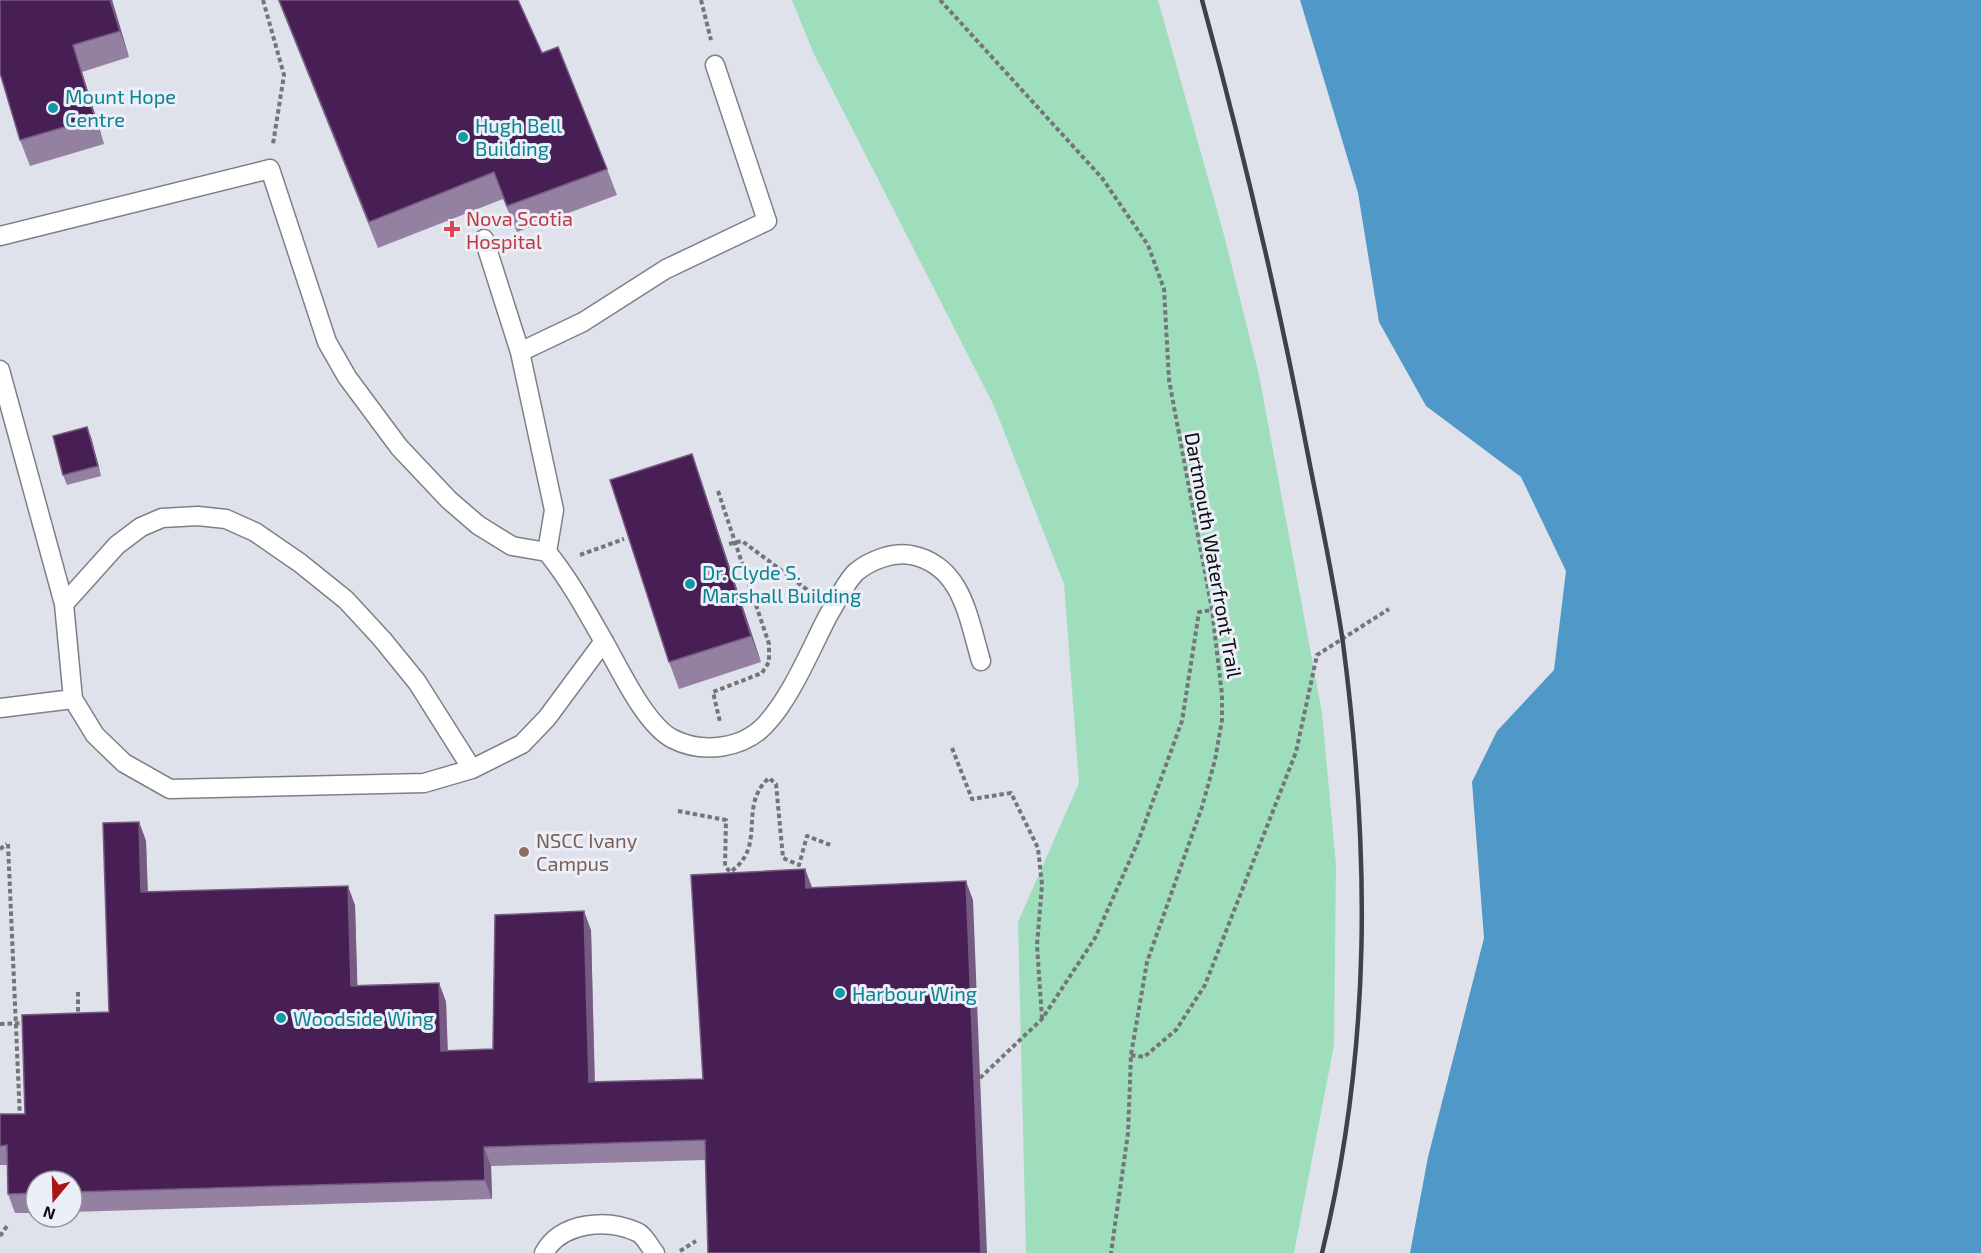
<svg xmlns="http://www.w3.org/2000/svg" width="1981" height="1253" font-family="'Exo 2',sans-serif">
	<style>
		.green { fill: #9fdebc }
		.water { fill: #4f98c7 }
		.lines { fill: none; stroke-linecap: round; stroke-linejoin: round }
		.lane-casing { stroke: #7e8089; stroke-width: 21 }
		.path { stroke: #73757a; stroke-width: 4; stroke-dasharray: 4.5 3; stroke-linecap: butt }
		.lane { stroke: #fff; stroke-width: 18 }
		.rail { stroke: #404145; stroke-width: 4.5 }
		.wall { fill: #9480a0 }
		.shaded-wall { fill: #755a82 }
		.building { fill: #481f55; stroke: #755a82; stroke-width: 1.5 }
		.culture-dot { fill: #0f9aa8; stroke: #eceff8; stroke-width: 2 }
		.health-dot { fill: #e0444e; stroke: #eceff8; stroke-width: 2 }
		.education-dot { fill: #8d6e63; stroke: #eceff8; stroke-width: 2 }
		.labels { text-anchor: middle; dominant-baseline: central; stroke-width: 6; stroke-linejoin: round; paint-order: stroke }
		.culture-label { font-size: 20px; fill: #0d838f; stroke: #eceff8; text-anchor: start }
		.health-label { font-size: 20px; fill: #be3a42; stroke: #eceff8; text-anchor: start }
		.street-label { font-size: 20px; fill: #0b0c0f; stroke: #eceff8 }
		.education-label { font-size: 20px; fill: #785e54; stroke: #eceff8; text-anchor: start }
	</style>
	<rect width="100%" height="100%" fill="#dfe2eb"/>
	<path class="green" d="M 792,0 L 1158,0 L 1224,235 L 1259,375 L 1322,713 L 1336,865 L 1334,1045 L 1294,1253 L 1026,1253 L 1018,922 L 1079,783 L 1064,584 L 994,406 L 813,52 Z"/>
	<path class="water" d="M 1300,0 L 1981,0 L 1981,1253 L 1410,1253 L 1428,1157 L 1484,938 L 1472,782 L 1497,731 L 1554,670 L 1566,571 L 1521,477 L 1426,406 L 1379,322 L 1358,193 Z"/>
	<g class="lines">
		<g class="lane-casing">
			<path id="lane" d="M 0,236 L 270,169 L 327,342 L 347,377 L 399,447 L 449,500 L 478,525 L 512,546 L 547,552 C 569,579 586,610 603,640 C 619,667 645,725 673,739 C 703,754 743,749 766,724 C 792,696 811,648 829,614 C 837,601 845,583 856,572 C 871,560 892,552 911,555 C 962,565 968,617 981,661
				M 484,239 L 520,352
				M 0,370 L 64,604 L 73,699 L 95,735 L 124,763 L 170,789 L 424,783 L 472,769 L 522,744 L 547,718 L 604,641
				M 547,552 L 554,510 L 520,352 L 583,322 L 666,269 L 767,221 L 715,65
				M 64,604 L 117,545 L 141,527 L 162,518 L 198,516 L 226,519 L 255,532 L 300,563 L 346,600 L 382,639 L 417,682 L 472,769
				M 0,708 L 73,699
				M 544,1253 C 561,1222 607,1218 637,1232 C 644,1235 650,1247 655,1253"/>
		</g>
		<path class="path" d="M 263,0 L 284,75 L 273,144
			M 701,0 L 711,40
			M 940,0 L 1102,178 L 1148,245 L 1164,289 L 1169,380 L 1212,610 L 1222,695 L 1222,720 L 1215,760 L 1202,807 L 1147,962 L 1131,1055 L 1128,1133 L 1111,1253
			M 718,491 L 769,644 L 769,662 L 762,673 L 713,692 L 720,722
			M 729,544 L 742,541 L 813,594
			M 580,555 L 624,539
			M 952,748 L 972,799 L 1011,793 L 1038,848 L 1042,885 L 1037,945 L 1042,1019
			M 678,811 L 726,820 L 725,866 L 730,872 C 768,847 737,806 769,778 L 776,784 L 783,858 L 799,865 L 807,836 L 833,846
			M 8,844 L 20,1119
			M 0,849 L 7,844
			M 78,992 L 78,1015
			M 0,1024 L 26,1023
			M 1131,1055 L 1144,1057 L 1176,1030 L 1205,985 L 1296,752 L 1317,655 L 1389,609
			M 980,1078 L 1042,1019 L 1095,938 L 1138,842 L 1182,721 L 1199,612 L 1212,610
			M 0,1236 L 7,1226
			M 680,1251 L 696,1241"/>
		<use href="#lane" class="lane"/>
		<path class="rail" d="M 1202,0 C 1243,150 1279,302 1308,455 C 1320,517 1334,580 1343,643 C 1370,851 1372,1048 1322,1253"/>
	</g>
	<path class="wall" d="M 112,0 L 129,57 L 82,72 L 104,144 L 30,166 L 20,140 L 0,73 Z
		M 278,0 L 518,0 L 542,53 L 607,169 L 617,195 L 517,232 L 503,199 L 378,248 Z
		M 91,437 L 101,476 L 67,485 L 63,475 Z
		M 692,454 L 701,480 L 761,662 L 679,689 L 669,662 Z
		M 139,822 L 146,841 L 148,891 L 355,905 L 357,985 L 439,983 L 446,1002 L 448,1051 L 493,1049 L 591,930 L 595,1082 L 703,1079 L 805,869 L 812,887 L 973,900 L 706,1160 L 491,1166 L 492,1199 L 72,1212 L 72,1181 L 36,1181 L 36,1213 L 15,1213 L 8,1194 L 7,1165 L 0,1165 L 0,1114 L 25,1114 L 109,1012 Z"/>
	<path class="shaded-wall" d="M 110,0 L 112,0 L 129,57 L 120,31 Z
		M 73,45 L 82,72 L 104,144 L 95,118 Z
		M 87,427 L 91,437 L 101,476 L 98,466 Z
		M 692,454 L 701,480 L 761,662 L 751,636 Z
		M 139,822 L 146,841 L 148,911 L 141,892 Z
		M 805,869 L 812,888 L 806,888 Z
		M 966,881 L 973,900 L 987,1253 L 981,1253 Z
		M 348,886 L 355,905 L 358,1005 L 351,986 Z
		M 584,911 L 591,930 L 595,1101 L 589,1082 Z
		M 439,983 L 446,1002 L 448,1070 L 441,1051 Z
		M 484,1147 L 491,1166 L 492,1199 L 485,1180 Z"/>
	<path class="building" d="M 0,0 L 110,0 L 120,31 L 73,45 L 95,118 L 20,140 L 0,73 Z
		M 279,0 L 518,0 L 542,53 L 558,47 L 607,169 L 507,206 L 494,172 L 369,222 Z
		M 87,427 L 98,466 L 63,475 L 53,436 Z
		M 692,454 L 751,636 L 669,662 L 610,480 Z
		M 139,822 L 141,892 L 348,886 L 351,986 L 439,983 L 441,1051 L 493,1049 L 495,915 L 584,911 L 589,1082 L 703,1079 L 691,875 L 805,869 L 806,888 L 966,881 L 981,1253 L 708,1253 L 705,1140 L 484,1147 L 485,1180 L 72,1192 L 72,1181 L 36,1181 L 36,1193 L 8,1194 L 7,1145 L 0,1146 L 0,1114 L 25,1114 L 22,1015 L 109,1012 L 103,823 Z"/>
	<g class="culture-dot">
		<circle cx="53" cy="108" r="6"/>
		<circle cx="463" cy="137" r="6"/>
		<circle cx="690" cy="584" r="6"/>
		<circle cx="840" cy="993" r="6"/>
		<circle cx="281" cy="1018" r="6"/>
	</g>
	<path class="health-dot" d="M449 220h6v6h6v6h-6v6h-6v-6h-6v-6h6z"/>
	<circle class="education-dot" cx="524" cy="852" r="6"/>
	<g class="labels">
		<g class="culture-label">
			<text x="65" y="96">Mount Hope<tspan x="65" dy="23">Centre</tspan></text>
			<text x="475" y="125">Hugh Bell<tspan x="475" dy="23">Building</tspan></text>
			<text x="702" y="572">Dr. Clyde S.<tspan x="702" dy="23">Marshall Building</tspan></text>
			<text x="852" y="993">Harbour Wing</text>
			<text x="293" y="1018">Woodside Wing</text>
		</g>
		<g class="health-label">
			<text x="466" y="218">Nova Scotia<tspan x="466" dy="23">Hospital</tspan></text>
		</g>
		<g class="street-label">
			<text transform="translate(1214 555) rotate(80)">Dartmouth Waterfront Trail</text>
		</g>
		<g class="education-label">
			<text x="536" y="840">NSCC Ivany<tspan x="536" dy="23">Campus</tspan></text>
		</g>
	</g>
	<g transform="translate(54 1199) rotate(199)"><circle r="28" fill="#eceff8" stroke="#92949b" stroke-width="1.5"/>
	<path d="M0-4.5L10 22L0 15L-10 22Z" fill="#a91517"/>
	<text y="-9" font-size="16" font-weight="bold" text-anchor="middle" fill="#0b0c0f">N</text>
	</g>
</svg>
